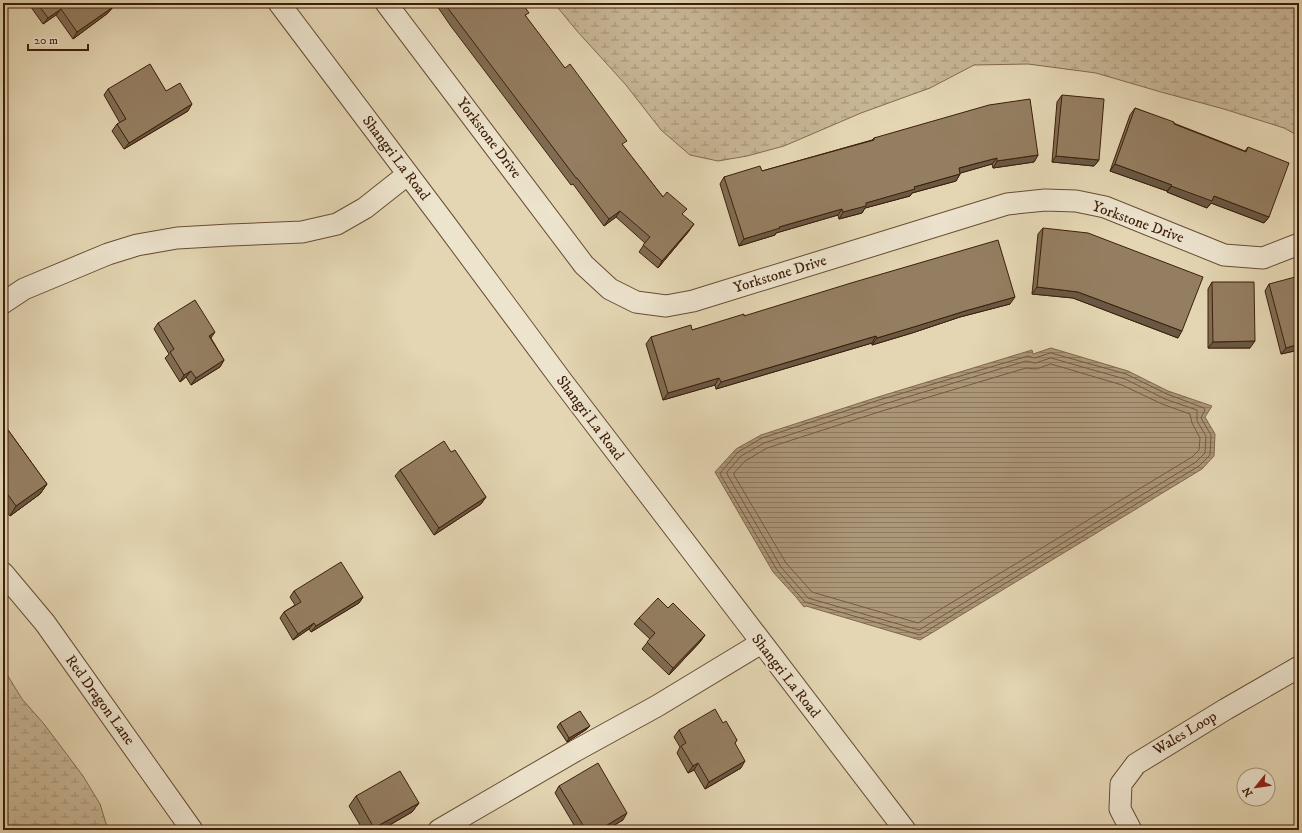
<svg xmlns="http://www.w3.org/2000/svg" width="1302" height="833" font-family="'IM FELL DW Pica',serif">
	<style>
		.wetland { fill: url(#wetland-marsh); stroke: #836a50 }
		.water { fill: url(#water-rules); stroke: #80674c }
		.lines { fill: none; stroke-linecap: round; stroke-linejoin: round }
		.shore { stroke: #755a41; stroke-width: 1 }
		.minor-casing { stroke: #684c34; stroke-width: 23 }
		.minor { stroke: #ede4ce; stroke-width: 21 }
		.wall { fill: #7f6c53; stroke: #3e1e09 }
		.shaded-wall { fill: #685844; stroke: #3e1e09 }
		.building { fill: #947e61; stroke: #3e1e09 }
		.labels { text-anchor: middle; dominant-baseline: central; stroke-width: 4; stroke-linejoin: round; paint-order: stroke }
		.street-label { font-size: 15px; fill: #3e1e09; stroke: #ede4ce }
	</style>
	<defs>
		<pattern id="wetland-marsh" width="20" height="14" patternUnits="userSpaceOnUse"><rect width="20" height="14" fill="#c8b796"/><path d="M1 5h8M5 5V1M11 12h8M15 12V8" fill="none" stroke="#a49479"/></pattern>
		<pattern id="water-rules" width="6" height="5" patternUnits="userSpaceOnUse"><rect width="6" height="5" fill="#ac9779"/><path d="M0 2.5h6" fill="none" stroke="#8d7b61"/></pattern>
	</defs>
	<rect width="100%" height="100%" fill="#e4d6b3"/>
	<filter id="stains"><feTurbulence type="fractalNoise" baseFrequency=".005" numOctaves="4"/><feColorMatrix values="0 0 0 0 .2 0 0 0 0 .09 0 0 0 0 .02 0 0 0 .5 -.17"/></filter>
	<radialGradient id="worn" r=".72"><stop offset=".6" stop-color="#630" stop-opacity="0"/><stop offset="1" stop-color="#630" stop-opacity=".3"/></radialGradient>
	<path class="wetland" d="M 554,3 L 1299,3 L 1299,136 L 1284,128 L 1224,109 L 1161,92 L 1096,73 L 1028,64 L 974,65 L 930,88 L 861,113 L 784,146 L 747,156 L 718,161 L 690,155 L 661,130 L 626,85 L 577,31 Z
		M 3,668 L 22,699 L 44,724 L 83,776 L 100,804 L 108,830 L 3,830 Z"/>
	<path class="water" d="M 1051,348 L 1128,371 L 1168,391 L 1212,406 L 1205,417 L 1215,434 L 1214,456 L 1202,469 L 920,640 L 806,606 L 804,607 L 796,597 L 773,572 L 715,472 L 736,449 L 761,435 L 878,397 L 1032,350 L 1033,354 Z"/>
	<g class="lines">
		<path class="shore" d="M 1051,353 L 1126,374 L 1167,394 L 1204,408 L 1205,410 L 1201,418 L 1211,435 L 1210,455 L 1199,466 L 920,635 L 805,602 L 777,570 L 720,474 L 721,472 L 738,452 L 762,438 L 879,400 L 1028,356 L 1034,358 Z
			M 1051,358 L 1125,379 L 1165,399 L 1197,410 L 1197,421 L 1206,436 L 1205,453 L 1196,462 L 919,630 L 808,598 L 781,567 L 727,474 L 727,472 L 741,456 L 764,443 L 881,405 L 1026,361 L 1035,363 Z
			M 1051,364 L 1122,385 L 1162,404 L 1190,414 L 1192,423 L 1200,438 L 1199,450 L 1192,457 L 918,623 L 812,592 L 786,563 L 734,475 L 734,473 L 745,461 L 767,448 L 882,411 L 1026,368 L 1036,369 Z"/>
		<g class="minor-casing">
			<path id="minor" d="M 279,3 L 444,222 L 562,381 L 905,830
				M 386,3 L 584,265 L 610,289 L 636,302 L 666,306 L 693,301 L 1007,204 L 1045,200 L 1076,201 L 1105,207 L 1224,255 L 1263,258 L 1299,244
				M 3,303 L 24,289 L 108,254 L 137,245 L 177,238 L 230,235 L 302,232 L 337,224 L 365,208 L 408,174
				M 3,573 L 45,623 L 192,830
				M 439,830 L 575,751 L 657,706 L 761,643
				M 1131,830 L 1120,809 L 1121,784 L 1136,764 L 1226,709 L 1299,667"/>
		</g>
		<use href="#minor" class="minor"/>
	</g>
	<path class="wall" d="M 28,3 L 110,3 L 113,7 L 108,13 L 73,39 L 56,15 L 43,24 Z
		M 435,3 L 522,3 L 526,17 L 623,146 L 663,197 L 683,215 L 689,231 L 658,268 L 639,252 L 645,243 L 616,217 L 604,226 L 573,184 L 571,185 L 450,25 Z
		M 108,89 L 166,91 L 188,111 L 124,149 L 112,131 L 117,124 L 120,123 L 104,95 Z
		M 1062,95 L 1099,160 L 1094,166 L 1052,162 L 1057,102 Z
		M 1135,108 L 1245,151 L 1248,147 L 1269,217 L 1264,223 L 1211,203 L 1207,208 L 1167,192 L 1167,191 L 1110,171 L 1130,115 Z
		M 874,138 L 1038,155 L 1034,162 L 993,168 L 992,164 L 960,173 L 960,174 L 956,181 L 912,193 L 910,196 L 865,208 L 862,213 L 839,219 L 838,215 L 776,233 L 775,235 L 739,246 L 720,184 L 724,177 L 762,171 L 872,140 Z
		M 1043,228 L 1178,338 L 1073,298 L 1032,294 L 1038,234 Z
		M 1212,282 L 1250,348 L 1208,348 L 1208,289 Z
		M 1269,284 L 1299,350 L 1281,354 L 1265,291 Z
		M 1010,304 L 960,317 L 912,333 L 872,345 L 872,343 L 716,389 L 715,385 L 663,400 L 646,344 L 651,337 L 692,330 L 744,316 Z
		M 158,323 L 211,338 L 224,360 L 220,367 L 191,385 L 186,377 L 180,382 L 165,358 L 169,354 L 154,329 Z
		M 3,423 L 47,484 L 40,494 L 10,516 L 3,507 Z
		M 451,452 L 486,497 L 481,504 L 434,535 L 395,476 L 400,470 Z
		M 294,591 L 363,597 L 359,603 L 311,632 L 309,629 L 293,640 L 280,618 L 284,612 L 295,605 L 290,597 Z
		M 668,608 L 705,635 L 700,642 L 669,675 L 642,649 L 650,639 L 634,624 L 639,618 Z
		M 560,723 L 587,729 L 567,742 L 557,727 Z
		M 723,723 L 737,740 L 735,743 L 741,768 L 705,789 L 694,770 L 688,773 L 677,753 L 680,747 L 674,737 L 679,730 Z
		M 559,786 L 623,820 L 606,830 L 577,830 L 555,793 Z
		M 356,796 L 419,803 L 412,812 L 381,830 L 363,830 L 349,806 Z"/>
	<path class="shaded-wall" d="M 113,7 L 108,13 L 73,39 L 77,32 Z
		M 61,9 L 56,15 L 43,24 L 48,18 Z
		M 192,104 L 188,111 L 124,149 L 129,143 Z
		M 1038,155 L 1034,162 L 993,168 L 997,161 Z
		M 1056,156 L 1099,160 L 1094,166 L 1052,162 Z
		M 997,158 L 992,164 L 954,175 L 959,168 Z
		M 1115,164 L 1172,185 L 1167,191 L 1110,171 Z
		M 960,174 L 956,181 L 912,193 L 910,196 L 865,208 L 862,213 L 839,219 L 843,212 L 866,203 L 914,187 Z
		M 1171,186 L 1214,196 L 1269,217 L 1264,223 L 1211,203 L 1207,208 L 1167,192 Z
		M 842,209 L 838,215 L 776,233 L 775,235 L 739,246 L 744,239 L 779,227 Z
		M 620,211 L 616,217 L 604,226 L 609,219 Z
		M 694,224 L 689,231 L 658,268 L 662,261 Z
		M 1037,287 L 1078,292 L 1182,331 L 1178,338 L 1073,298 L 1032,294 Z
		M 1015,297 L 1010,304 L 960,317 L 912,333 L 872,345 L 877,338 L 965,311 Z
		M 215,332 L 211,338 L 209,336 Z
		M 876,336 L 872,343 L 716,389 L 721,382 Z
		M 1255,341 L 1250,348 L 1208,348 L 1213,342 Z
		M 1299,344 L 1299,350 L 1281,354 L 1286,348 Z
		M 224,360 L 220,367 L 191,385 L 196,378 Z
		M 191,371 L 186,377 L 180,382 L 184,375 Z
		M 719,378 L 715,385 L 663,400 L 668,393 Z
		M 47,484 L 40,494 L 10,516 L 16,506 Z
		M 486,497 L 481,504 L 434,535 L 439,528 Z
		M 363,597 L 359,603 L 311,632 L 316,626 Z
		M 314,623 L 309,629 L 293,640 L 298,634 Z
		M 705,635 L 700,642 L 669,675 L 673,668 Z
		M 590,726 L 587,729 L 567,742 L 569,738 Z
		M 745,761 L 741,768 L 705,789 L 709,782 Z
		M 698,763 L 694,770 L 688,773 L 693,766 Z
		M 419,803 L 412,812 L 381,830 L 373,830 L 374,828 Z
		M 627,813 L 623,820 L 606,830 L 599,830 Z"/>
	<path class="building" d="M 37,3 L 110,3 L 113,7 L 77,32 L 61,9 L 48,18 Z
		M 444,3 L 522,3 L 529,13 L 525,15 L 565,68 L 570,64 L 627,141 L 622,144 L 663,197 L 667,192 L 687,209 L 682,214 L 694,224 L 662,261 L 643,245 L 650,237 L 620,211 L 609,219 L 577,178 L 576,178 Z
		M 150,64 L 166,91 L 180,83 L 192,104 L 129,143 L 117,124 L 126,119 L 108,89 Z
		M 1062,95 L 1104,99 L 1099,160 L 1056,156 Z
		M 1030,99 L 1038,155 L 997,161 L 997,158 L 959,168 L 960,174 L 914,187 L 915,189 L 866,203 L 866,206 L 843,212 L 842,209 L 779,227 L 780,228 L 744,239 L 724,177 L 760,166 L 762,171 L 874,140 L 874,138 L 989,105 Z
		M 1135,108 L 1174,122 L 1174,124 L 1246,152 L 1248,147 L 1289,163 L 1269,217 L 1214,196 L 1212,201 L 1171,186 L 1172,185 L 1115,164 Z
		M 1043,228 L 1088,233 L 1203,277 L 1182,331 L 1078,292 L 1037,287 Z
		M 998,240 L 1015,297 L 965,311 L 917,326 L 877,338 L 876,336 L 721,382 L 719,378 L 668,393 L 651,337 L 691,325 L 692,330 L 744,314 L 744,316 L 851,283 Z
		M 1299,276 L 1299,344 L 1286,348 L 1269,284 Z
		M 1212,282 L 1254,282 L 1255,341 L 1213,342 Z
		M 195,300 L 215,332 L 209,336 L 224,360 L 196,378 L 191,371 L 184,375 L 170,352 L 174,349 L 158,323 Z
		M 3,423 L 47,484 L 16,506 L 3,488 Z
		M 444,441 L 451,452 L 455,450 L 486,497 L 439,528 L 400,470 Z
		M 341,562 L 363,597 L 316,626 L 314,623 L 298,634 L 284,612 L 301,602 L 294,591 Z
		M 658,598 L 668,608 L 673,603 L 705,635 L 673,668 L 647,642 L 655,633 L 639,618 Z
		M 715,709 L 723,723 L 726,721 L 737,740 L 735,743 L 745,761 L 709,782 L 698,763 L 693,766 L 681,746 L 686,743 L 679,730 Z
		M 580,711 L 590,726 L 569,738 L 560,723 Z
		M 598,763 L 627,813 L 599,830 L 586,830 L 559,786 Z
		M 400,771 L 419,803 L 374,828 L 356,796 Z"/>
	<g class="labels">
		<g class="street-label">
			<text transform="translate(489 138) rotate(53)">Yorkstone Drive</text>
			<text transform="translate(396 158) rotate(53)">Shangri La Road</text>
			<text transform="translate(1138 222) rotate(20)">Yorkstone Drive</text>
			<text transform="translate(780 274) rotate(-17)">Yorkstone Drive</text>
			<text transform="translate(590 418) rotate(53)">Shangri La Road</text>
			<text transform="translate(786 676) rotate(52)">Shangri La Road</text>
			<text transform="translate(100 700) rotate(54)">Red Dragon Lane</text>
			<text transform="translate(1185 733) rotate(-31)">Wales Loop</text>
		</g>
	</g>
	<rect width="1302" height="833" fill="none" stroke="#e4d6b3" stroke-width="16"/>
	<rect x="4" y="4" width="1294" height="825" fill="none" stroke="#3e1e09" stroke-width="2"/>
	<rect x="8" y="8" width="1286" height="817" fill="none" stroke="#3e1e09"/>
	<g transform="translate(1256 787) rotate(240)"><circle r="19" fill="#ede4ce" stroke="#a7957f"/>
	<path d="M0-3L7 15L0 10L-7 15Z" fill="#8f2418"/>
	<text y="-6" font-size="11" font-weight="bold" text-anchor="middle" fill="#3e1e09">N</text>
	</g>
	<path d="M28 44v6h60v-6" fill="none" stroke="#3e1e09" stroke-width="2"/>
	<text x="34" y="44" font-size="12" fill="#3e1e09" stroke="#ede4ce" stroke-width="3" paint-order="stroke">20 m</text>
	<rect width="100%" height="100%" filter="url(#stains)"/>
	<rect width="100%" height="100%" fill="url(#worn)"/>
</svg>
